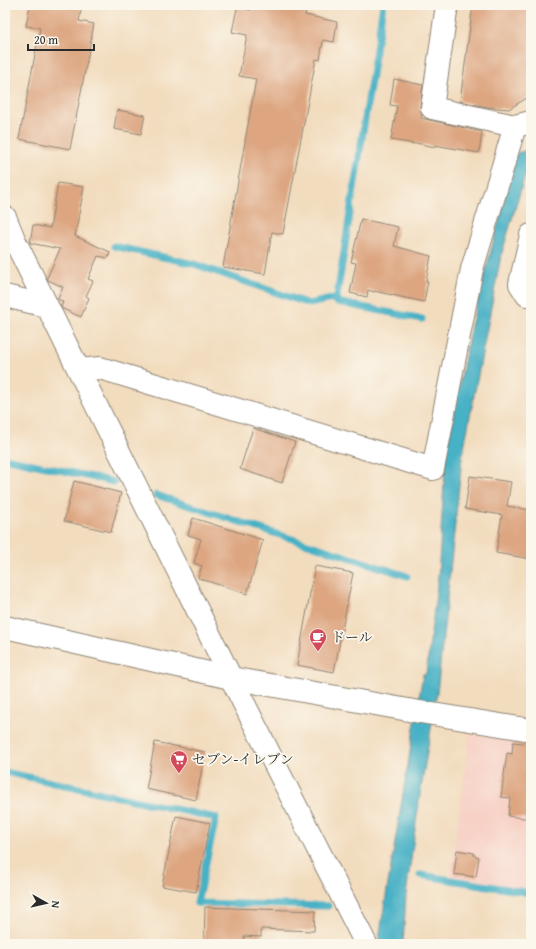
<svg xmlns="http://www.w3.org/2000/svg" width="536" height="949" font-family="'Gentium Book Plus','Noto Serif JP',serif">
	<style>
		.built { fill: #f7d1c6 }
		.water { fill: #47b1c5; stroke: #396e78 }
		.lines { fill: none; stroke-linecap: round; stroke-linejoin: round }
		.stream { stroke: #47b1c5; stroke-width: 7 }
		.building { fill: #dda681 }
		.minor-casing { stroke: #8e8474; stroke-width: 24 }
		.tertiary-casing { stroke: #8e8474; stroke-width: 24 }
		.minor { stroke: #fff; stroke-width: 22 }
		.tertiary { stroke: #fff; stroke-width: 22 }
		.labels { text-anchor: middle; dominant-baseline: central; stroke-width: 3.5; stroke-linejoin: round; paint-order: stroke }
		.poi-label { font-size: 14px; fill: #2b2b2b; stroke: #fbf7ec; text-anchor: start }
	</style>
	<rect width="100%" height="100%" fill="#fbf7ec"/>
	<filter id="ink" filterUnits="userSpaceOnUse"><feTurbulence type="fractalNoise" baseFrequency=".025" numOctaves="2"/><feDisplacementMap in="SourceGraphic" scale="8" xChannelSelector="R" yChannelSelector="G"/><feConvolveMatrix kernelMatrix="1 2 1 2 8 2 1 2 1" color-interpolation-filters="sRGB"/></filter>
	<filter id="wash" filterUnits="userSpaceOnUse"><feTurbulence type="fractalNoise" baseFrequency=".012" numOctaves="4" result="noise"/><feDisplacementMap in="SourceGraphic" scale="16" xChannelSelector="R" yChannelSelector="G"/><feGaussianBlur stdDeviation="0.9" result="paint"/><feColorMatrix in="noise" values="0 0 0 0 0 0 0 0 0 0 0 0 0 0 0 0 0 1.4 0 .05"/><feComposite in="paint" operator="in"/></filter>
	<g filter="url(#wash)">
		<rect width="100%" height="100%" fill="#f2dcbe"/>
		<path class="built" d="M 470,734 L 531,743 L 531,889 L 450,877 Z"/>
		<path class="water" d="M 531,149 L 531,165 L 528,165 L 501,256 L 462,458 L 437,693 L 420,794 L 406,895 L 403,944 L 378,944 L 423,674 L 426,674 L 438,577 L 446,453 L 471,326 L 517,153 Z"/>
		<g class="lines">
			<path class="stream" d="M 383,5 L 336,302 L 422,319
				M 114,246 L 194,264 L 309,304 L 336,298
				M 5,458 L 114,482
				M 156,495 L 407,576
				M 5,772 L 216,818 L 197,903 L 328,906
				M 420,875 L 531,893"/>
		</g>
		<g id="blocks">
			<path class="building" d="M 30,5 L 82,5 L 79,21 L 94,24 L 70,149 L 19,139 L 40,28 L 26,26 Z
				M 252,5 L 307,5 L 305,15 L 337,22 L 334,42 L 323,40 L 320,60 L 316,59 L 283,234 L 272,232 L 265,274 L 223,267 L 256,79 L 239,76 L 247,35 L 232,32 L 237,8 L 251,10 Z
				M 473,5 L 531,5 L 530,96 L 509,109 L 487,107 L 460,101 Z
				M 394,79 L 423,85 L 420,106 L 422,115 L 421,118 L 482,132 L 479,153 L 435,145 L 435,147 L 416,143 L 415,144 L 391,140 L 397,106 L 390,105 Z
				M 117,110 L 145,115 L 141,134 L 114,129 Z
				M 58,183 L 84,187 L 75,236 L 110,252 L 108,258 L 98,256 L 88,279 L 93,281 L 86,296 L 89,298 L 81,317 L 63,309 L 61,307 L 63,302 L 58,299 L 63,287 L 48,280 L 47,278 L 60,249 L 30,243 L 33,225 L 50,228 Z
				M 361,219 L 398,227 L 394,246 L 431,256 L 426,281 L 428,281 L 424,302 L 374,291 L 374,292 L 368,290 L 367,297 L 350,293 L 356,263 L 351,262 Z
				M 253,428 L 295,442 L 282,483 L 240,469 Z
				M 470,476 L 511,482 L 507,506 L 531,510 L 531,559 L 496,553 L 502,515 L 465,509 Z
				M 74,481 L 121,493 L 111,532 L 64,521 Z
				M 193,518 L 263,540 L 247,594 L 198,578 L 202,566 L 194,563 L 201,539 L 188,535 Z
				M 315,566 L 353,573 L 334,672 L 297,665 Z
				M 155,742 L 205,752 L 196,800 L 146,789 Z
				M 513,742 L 531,744 L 531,819 L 508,816 L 510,798 L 501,797 L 507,753 L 512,754 Z
				M 176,816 L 210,823 L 196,892 L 162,886 Z
				M 457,850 L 474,853 L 474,856 L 479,857 L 476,877 L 454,874 Z
				M 205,907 L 315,911 L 314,931 L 261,929 L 261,937 L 244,936 L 244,944 L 204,944 Z"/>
		</g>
	</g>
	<g filter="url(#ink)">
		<use href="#blocks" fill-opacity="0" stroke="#8e8474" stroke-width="1"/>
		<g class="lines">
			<g class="minor-casing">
				<path id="minor" d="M 447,5 L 432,108 L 515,126
					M 5,217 L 14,239 L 231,678 L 366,944
					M 531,235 L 520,284 L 527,295 L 531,295
					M 5,296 L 47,306
					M 79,370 L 100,368 L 433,469 L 472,269 L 515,126 L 531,122"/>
			</g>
			<g class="tertiary-casing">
				<path id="tertiary" d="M 5,627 L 231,678 L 414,711 L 531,730"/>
			</g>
			<use href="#minor" class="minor"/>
			<use href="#tertiary" class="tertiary"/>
		</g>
	</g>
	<defs>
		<g id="cafe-pin" transform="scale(0.9)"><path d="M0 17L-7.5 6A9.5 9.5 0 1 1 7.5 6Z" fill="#d1495b" stroke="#fbf7ec"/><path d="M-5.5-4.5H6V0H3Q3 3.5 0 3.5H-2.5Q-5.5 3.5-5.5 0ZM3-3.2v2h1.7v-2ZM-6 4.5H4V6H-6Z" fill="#fff"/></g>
		<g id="supermarket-pin" transform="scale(0.9)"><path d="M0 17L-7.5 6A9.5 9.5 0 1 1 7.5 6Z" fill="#d1495b" stroke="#fbf7ec"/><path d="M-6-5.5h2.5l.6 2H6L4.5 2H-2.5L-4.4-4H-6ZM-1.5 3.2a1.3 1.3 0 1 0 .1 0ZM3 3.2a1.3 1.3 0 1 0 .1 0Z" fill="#fff"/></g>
	</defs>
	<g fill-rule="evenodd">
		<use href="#cafe-pin" x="318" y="637"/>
		<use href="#supermarket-pin" x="179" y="759"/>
	</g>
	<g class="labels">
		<g class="poi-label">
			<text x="331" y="637">ドール</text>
			<text x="192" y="759">セブン-イレブン</text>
		</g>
	</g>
	<rect width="536" height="949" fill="none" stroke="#fbf7ec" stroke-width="20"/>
	<g transform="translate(46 903) rotate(98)" stroke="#fbf7ec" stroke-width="3" paint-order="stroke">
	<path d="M0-3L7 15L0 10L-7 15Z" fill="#2b2b2b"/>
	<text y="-6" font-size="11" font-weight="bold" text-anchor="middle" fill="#2b2b2b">N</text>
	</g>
	<path d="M28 44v6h66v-6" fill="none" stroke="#2b2b2b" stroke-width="2"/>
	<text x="34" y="44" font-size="12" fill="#2b2b2b" stroke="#fbf7ec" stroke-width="3" paint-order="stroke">20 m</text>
</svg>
